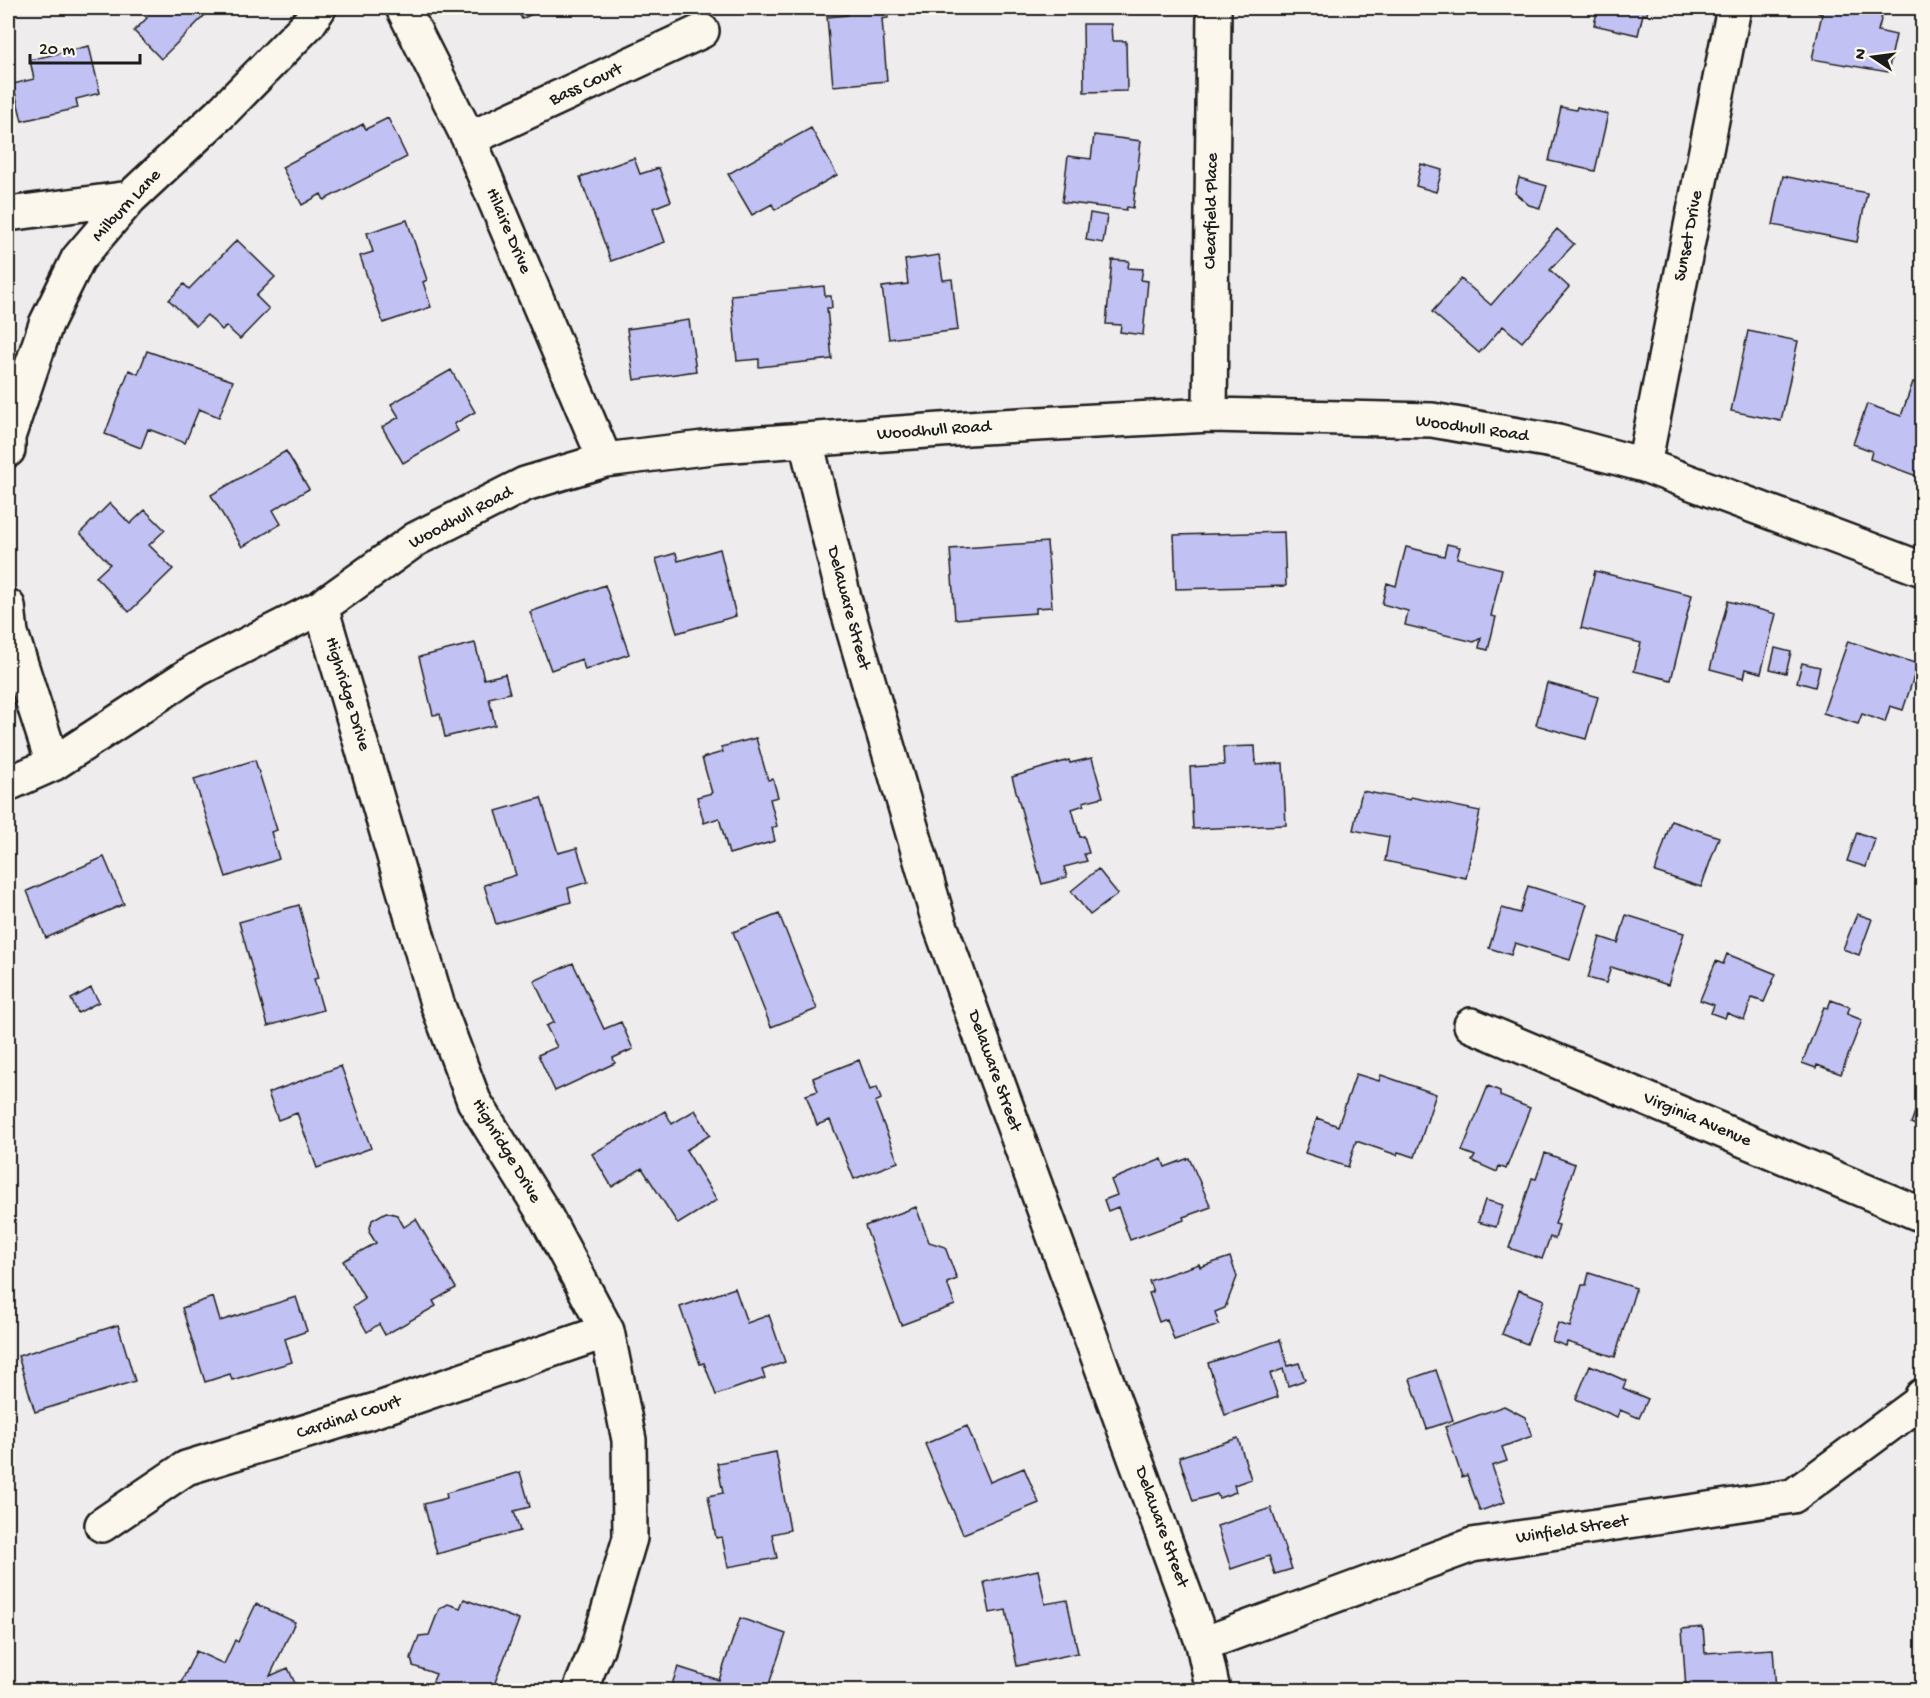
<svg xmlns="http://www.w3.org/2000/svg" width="1930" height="1698" font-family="'Gochi Hand',sans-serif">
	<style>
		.building { fill: #c1c1f3; stroke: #1c1c1c; stroke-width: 1.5 }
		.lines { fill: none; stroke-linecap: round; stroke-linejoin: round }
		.minor-casing { stroke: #1c1c1c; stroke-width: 38 }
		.minor { stroke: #fbf7ec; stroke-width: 33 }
		.labels { text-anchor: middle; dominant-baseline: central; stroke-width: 4.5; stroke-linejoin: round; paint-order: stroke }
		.street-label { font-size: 18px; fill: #1c1c1c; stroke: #fbf7ec }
	</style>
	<rect width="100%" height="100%" fill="#efeced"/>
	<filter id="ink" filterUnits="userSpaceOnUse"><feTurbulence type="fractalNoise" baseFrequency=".0167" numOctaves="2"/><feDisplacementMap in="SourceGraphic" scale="12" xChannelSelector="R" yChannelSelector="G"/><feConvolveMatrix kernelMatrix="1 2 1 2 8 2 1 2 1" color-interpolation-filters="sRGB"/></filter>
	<g filter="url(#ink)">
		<path class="building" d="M 137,8 L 204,8 L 202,10 L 206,14 L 161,59 L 134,31 L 147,18 Z
			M 516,8 L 544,8 L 522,19 Z
			M 846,8 L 887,8 L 888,18 L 882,19 L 887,81 L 833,86 L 827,17 L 847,15 Z
			M 1598,8 L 1648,8 L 1647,15 L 1643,14 L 1638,35 L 1594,25 Z
			M 1819,8 L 1884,8 L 1878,31 L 1896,35 L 1888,72 L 1812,59 L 1822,14 L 1818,13 Z
			M 1083,24 L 1111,24 L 1112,41 L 1126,41 L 1127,91 L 1084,92 Z
			M 89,46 L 100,93 L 76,99 L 78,108 L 22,121 L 13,84 L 34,79 L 30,60 Z
			M 1561,107 L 1576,110 L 1577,107 L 1608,114 L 1595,171 L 1549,161 Z
			M 388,118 L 407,157 L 324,200 L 321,194 L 302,205 L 282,167 L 363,124 L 366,129 Z
			M 811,128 L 837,175 L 775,210 L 772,204 L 752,215 L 728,174 Z
			M 1094,135 L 1141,141 L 1133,208 L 1127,207 L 1126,210 L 1062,202 L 1068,156 L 1091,159 Z
			M 634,158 L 640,174 L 659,168 L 671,201 L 653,208 L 665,242 L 611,261 L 580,177 Z
			M 1421,164 L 1442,170 L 1436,192 L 1416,186 Z
			M 1783,176 L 1867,193 L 1857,242 L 1773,225 Z
			M 1519,178 L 1547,186 L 1540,208 L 1529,205 L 1515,193 Z
			M 1090,213 L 1107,216 L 1103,243 L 1086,240 Z
			M 407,220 L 427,280 L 423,282 L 431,307 L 383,323 L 360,256 L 373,252 L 367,233 Z
			M 1557,229 L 1574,244 L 1550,270 L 1569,287 L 1522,342 L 1503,326 L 1479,353 L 1432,312 L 1461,279 L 1491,305 Z
			M 237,240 L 275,277 L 256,296 L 269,309 L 240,339 L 226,326 L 222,330 L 207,315 L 196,326 L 169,300 L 184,284 L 189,289 Z
			M 939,255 L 943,280 L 952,279 L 958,330 L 889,339 L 882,287 L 908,284 L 905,260 Z
			M 1112,260 L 1129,261 L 1128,268 L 1143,269 L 1141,280 L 1148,281 L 1143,335 L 1120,332 L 1121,325 L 1106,324 Z
			M 824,286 L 825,296 L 831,296 L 832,308 L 827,308 L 832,359 L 759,367 L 759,359 L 737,361 L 731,295 Z
			M 689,320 L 696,371 L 634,380 L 627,329 Z
			M 1748,331 L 1798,341 L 1781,421 L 1731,411 Z
			M 147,351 L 233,381 L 219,417 L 199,409 L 185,443 L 148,429 L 141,448 L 105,434 L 129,370 L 138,374 Z
			M 451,370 L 475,412 L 454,424 L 458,431 L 403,463 L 382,427 L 399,417 L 391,404 Z
			M 1913,382 L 1922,385 L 1922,478 L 1870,459 L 1872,451 L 1853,444 L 1867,404 L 1901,416 Z
			M 286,451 L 309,489 L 273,510 L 281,524 L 242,547 L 211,495 Z
			M 110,503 L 130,524 L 145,510 L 165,530 L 149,545 L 173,569 L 129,612 L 96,577 L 110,564 L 80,533 Z
			M 1284,532 L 1286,586 L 1176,589 L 1174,535 Z
			M 1047,542 L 1052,607 L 1036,608 L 1036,613 L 955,619 L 950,549 Z
			M 1447,544 L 1460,547 L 1457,558 L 1502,569 L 1491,616 L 1496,617 L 1488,650 L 1479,648 L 1481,638 L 1474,642 L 1405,625 L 1408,611 L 1382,604 L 1387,583 L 1396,586 L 1406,547 L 1444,556 Z
			M 720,549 L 736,616 L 677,633 L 656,559 L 676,553 L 678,561 Z
			M 1595,571 L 1692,595 L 1671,680 L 1634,671 L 1641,643 L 1581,628 Z
			M 605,585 L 629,654 L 585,670 L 582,659 L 551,670 L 530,612 Z
			M 1728,601 L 1776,614 L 1761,673 L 1746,669 L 1744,678 L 1710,669 Z
			M 1848,641 L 1918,664 L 1903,710 L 1890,706 L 1885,722 L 1862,714 L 1858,724 L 1823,713 Z
			M 475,643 L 484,679 L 505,674 L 510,693 L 489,698 L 495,725 L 445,737 L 440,714 L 433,715 L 419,657 Z
			M 1775,648 L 1791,652 L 1786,673 L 1770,669 Z
			M 1802,663 L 1820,667 L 1815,687 L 1797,682 Z
			M 1547,683 L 1598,697 L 1586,739 L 1536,725 Z
			M 756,738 L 768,780 L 773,779 L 778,797 L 770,799 L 777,826 L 772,828 L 775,841 L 729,854 L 719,818 L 704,823 L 697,797 L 712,793 L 702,758 L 723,752 L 721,747 Z
			M 1255,746 L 1256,765 L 1283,763 L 1286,825 L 1193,829 L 1190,767 L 1224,765 L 1223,747 Z
			M 1092,758 L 1103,797 L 1083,802 L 1084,805 L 1072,809 L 1080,837 L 1084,836 L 1089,853 L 1084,854 L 1087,861 L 1064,867 L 1067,877 L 1042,884 L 1012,777 L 1069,760 L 1070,763 Z
			M 255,760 L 277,830 L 271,832 L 279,859 L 226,877 L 194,779 Z
			M 1362,791 L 1410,800 L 1411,797 L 1480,811 L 1466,878 L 1385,861 L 1389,837 L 1353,830 Z
			M 541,798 L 558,853 L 577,848 L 588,882 L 568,888 L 571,902 L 496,924 L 484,885 L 516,875 L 496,811 Z
			M 1671,821 L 1719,837 L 1701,887 L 1655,872 Z
			M 1857,832 L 1875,839 L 1866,867 L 1847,861 Z
			M 104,857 L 124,904 L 46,938 L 27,891 Z
			M 1098,869 L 1118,894 L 1090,915 L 1071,891 Z
			M 1528,886 L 1587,904 L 1570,960 L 1515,943 L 1511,955 L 1489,948 L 1502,908 L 1520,913 Z
			M 299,905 L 319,978 L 314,979 L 323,1010 L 268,1026 L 239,922 Z
			M 779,914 L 817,1009 L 771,1027 L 733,932 Z
			M 1857,914 L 1872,919 L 1859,955 L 1843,949 Z
			M 1626,915 L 1684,933 L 1668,985 L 1611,967 L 1606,983 L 1588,978 L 1600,937 L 1618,943 Z
			M 1727,954 L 1776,974 L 1764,1002 L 1752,998 L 1744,1020 L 1727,1013 L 1725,1018 L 1711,1013 L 1714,1005 L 1700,1000 L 1716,961 L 1723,964 Z
			M 573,963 L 604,1029 L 621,1022 L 633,1049 L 613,1058 L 615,1063 L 555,1091 L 538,1055 L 557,1047 L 546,1026 L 554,1022 L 534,981 Z
			M 91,988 L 99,1002 L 78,1013 L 71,999 Z
			M 1831,1000 L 1850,1007 L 1847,1014 L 1862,1020 L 1841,1074 L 1817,1065 L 1816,1068 L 1802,1063 L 1824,1007 L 1828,1008 Z
			M 859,1060 L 870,1090 L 877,1087 L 881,1099 L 875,1102 L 898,1162 L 854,1179 L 830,1120 L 817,1125 L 806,1095 L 818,1091 L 813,1078 Z
			M 341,1066 L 371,1148 L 317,1168 L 297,1113 L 278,1120 L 268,1093 Z
			M 1356,1074 L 1379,1081 L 1381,1075 L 1436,1094 L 1415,1157 L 1398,1152 L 1397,1155 L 1356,1141 L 1348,1167 L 1305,1153 L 1317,1118 L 1338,1126 Z
			M 1488,1086 L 1500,1091 L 1500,1096 L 1530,1108 L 1506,1169 L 1499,1166 L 1497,1172 L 1472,1161 L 1475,1156 L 1462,1151 Z
			M 1922,1093 L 1922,1128 L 1911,1123 Z
			M 695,1110 L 710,1135 L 686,1150 L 717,1200 L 678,1224 L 642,1168 L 612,1187 L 592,1154 L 665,1111 L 672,1124 Z
			M 1545,1153 L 1575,1164 L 1555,1224 L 1559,1225 L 1555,1239 L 1550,1237 L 1542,1259 L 1509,1248 L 1532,1178 L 1536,1179 Z
			M 1189,1158 L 1211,1207 L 1183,1217 L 1184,1220 L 1130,1240 L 1118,1207 L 1108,1211 L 1104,1200 L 1117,1195 L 1111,1180 L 1162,1159 L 1165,1167 Z
			M 1485,1200 L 1503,1205 L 1496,1227 L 1478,1222 Z
			M 916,1207 L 929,1242 L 945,1247 L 957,1279 L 947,1283 L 955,1305 L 901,1325 L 865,1226 Z
			M 386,1212 L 397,1215 L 404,1227 L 416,1219 L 456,1288 L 433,1301 L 436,1306 L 385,1335 L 379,1324 L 367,1332 L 353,1307 L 365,1299 L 343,1261 L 376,1243 L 369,1232 L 372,1220 Z
			M 1230,1257 L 1237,1277 L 1225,1308 L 1215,1312 L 1219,1325 L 1174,1340 L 1167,1319 L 1159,1322 L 1149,1293 L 1153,1292 L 1149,1281 L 1199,1264 L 1200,1267 Z
			M 1589,1273 L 1636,1288 L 1615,1357 L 1567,1342 L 1566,1346 L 1552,1341 L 1558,1323 L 1570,1327 L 1582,1285 L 1586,1285 Z
			M 735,1288 L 747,1323 L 769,1315 L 785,1362 L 762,1370 L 765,1378 L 716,1395 L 704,1363 L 700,1364 L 680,1307 Z
			M 1519,1290 L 1544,1300 L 1527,1344 L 1502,1334 Z
			M 213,1297 L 220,1321 L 296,1297 L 307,1331 L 285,1339 L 292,1362 L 232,1380 L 230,1374 L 205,1382 L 182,1308 Z
			M 118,1325 L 135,1381 L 35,1412 L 18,1356 Z
			M 1280,1340 L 1288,1366 L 1299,1363 L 1305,1380 L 1288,1386 L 1283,1369 L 1270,1374 L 1278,1397 L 1225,1415 L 1208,1363 Z
			M 1590,1365 L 1626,1381 L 1623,1388 L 1648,1399 L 1639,1418 L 1620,1410 L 1617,1417 L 1576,1399 Z
			M 1436,1370 L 1453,1420 L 1427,1429 L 1410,1379 Z
			M 1504,1406 L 1525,1417 L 1532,1436 L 1502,1447 L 1507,1461 L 1492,1466 L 1505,1502 L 1480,1511 L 1467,1475 L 1462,1477 L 1445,1427 Z
			M 967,1426 L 990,1482 L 1024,1468 L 1039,1503 L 963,1534 L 925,1444 Z
			M 1238,1438 L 1251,1479 L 1234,1485 L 1236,1492 L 1219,1498 L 1217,1494 L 1193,1501 L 1179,1457 Z
			M 776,1452 L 790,1530 L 772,1534 L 777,1558 L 728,1567 L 722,1537 L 716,1538 L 708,1496 L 723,1493 L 717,1463 Z
			M 520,1472 L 530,1507 L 514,1511 L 520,1531 L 437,1554 L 424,1504 L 447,1498 L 446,1493 Z
			M 1271,1508 L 1292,1569 L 1275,1574 L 1269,1556 L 1231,1569 L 1217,1526 Z
			M 1038,1570 L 1045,1604 L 1067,1600 L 1078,1653 L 1017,1666 L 1006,1610 L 990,1613 L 984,1582 Z
			M 464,1599 L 519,1620 L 492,1690 L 429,1690 L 436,1674 L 413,1666 L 411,1658 L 419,1636 L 429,1635 L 439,1609 L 448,1604 L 460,1608 Z
			M 256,1604 L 295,1622 L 270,1676 L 288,1668 L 298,1690 L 186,1690 L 179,1687 L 196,1651 L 224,1664 L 235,1640 L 238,1642 Z
			M 740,1618 L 786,1634 L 767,1690 L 670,1690 L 678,1667 L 719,1680 Z
			M 1703,1627 L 1705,1653 L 1773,1649 L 1776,1690 L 1686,1690 L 1682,1629 Z"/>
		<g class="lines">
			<g class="minor-casing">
				<path id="minor" d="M 403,8 L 469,139 L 605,460
					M 469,139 L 702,31
					M 8,214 L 130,198
					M 1210,415 L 1214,8
					M 806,441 L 844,598 L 939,922 L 1203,1644 L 1213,1690
					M 8,450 L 8,437 L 46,324 L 78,259 L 130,198 L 223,111 L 309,23 L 319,8
					M 1644,465 L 1734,8
					M 8,606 L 11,633 L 53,764
					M 321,607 L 437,1003 L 474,1101 L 545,1215 L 607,1331 L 629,1440 L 630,1538 L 598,1646 L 580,1690
					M 8,784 L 53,764 L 198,669 L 321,607 L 416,539 L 525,484 L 605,460 L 720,446 L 982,427 L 1210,415 L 1432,420 L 1558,442 L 1644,465 L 1922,569
					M 1471,1025 L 1922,1215
					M 102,1525 L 186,1468 L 376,1410 L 607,1331
					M 1203,1644 L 1472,1545 L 1793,1496 L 1920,1402 L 1922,1396"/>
			</g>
			<use href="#minor" class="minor"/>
		</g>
	</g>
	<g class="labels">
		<g class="street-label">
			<text transform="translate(586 85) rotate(-25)">Bass Court</text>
			<text transform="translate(127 206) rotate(-47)">Milburn Lane</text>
			<text transform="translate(1212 211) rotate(-89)">Clearfield Place</text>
			<text transform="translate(508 231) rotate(67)">Hilaire Drive</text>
			<text transform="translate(1689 236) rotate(-79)">Sunset Drive</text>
			<text transform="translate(1472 429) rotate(8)">Woodhull Road</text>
			<text transform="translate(934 431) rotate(-4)">Woodhull Road</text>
			<text transform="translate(461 518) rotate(-28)">Woodhull Road</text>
			<text transform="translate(848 608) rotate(75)">Delaware Street</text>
			<text transform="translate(347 694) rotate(73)">Highridge Drive</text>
			<text transform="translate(994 1071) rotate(70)">Delaware Street</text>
			<text transform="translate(1697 1120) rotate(23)">Virginia Avenue</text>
			<text transform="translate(506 1151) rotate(59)">Highridge Drive</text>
			<text transform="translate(349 1418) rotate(-18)">Cardinal Court</text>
			<text transform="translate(1161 1527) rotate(70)">Delaware Street</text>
			<text transform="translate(1572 1530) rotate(-9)">Winfield Street</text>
		</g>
	</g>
	<rect width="1930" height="1698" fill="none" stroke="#fbf7ec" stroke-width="30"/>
	<rect x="15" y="15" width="1900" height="1668" fill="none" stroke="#1c1c1c" stroke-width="2" filter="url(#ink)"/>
	<g transform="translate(1873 57) rotate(283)" stroke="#fbf7ec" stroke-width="4.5" paint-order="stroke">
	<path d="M0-4.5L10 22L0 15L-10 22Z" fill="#1c1c1c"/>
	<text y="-9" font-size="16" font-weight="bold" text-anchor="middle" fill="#1c1c1c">N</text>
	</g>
	<path d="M30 54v9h110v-9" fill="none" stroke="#1c1c1c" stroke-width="3"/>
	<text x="39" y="54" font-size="18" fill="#1c1c1c" stroke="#fbf7ec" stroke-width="4.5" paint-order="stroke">20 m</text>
</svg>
